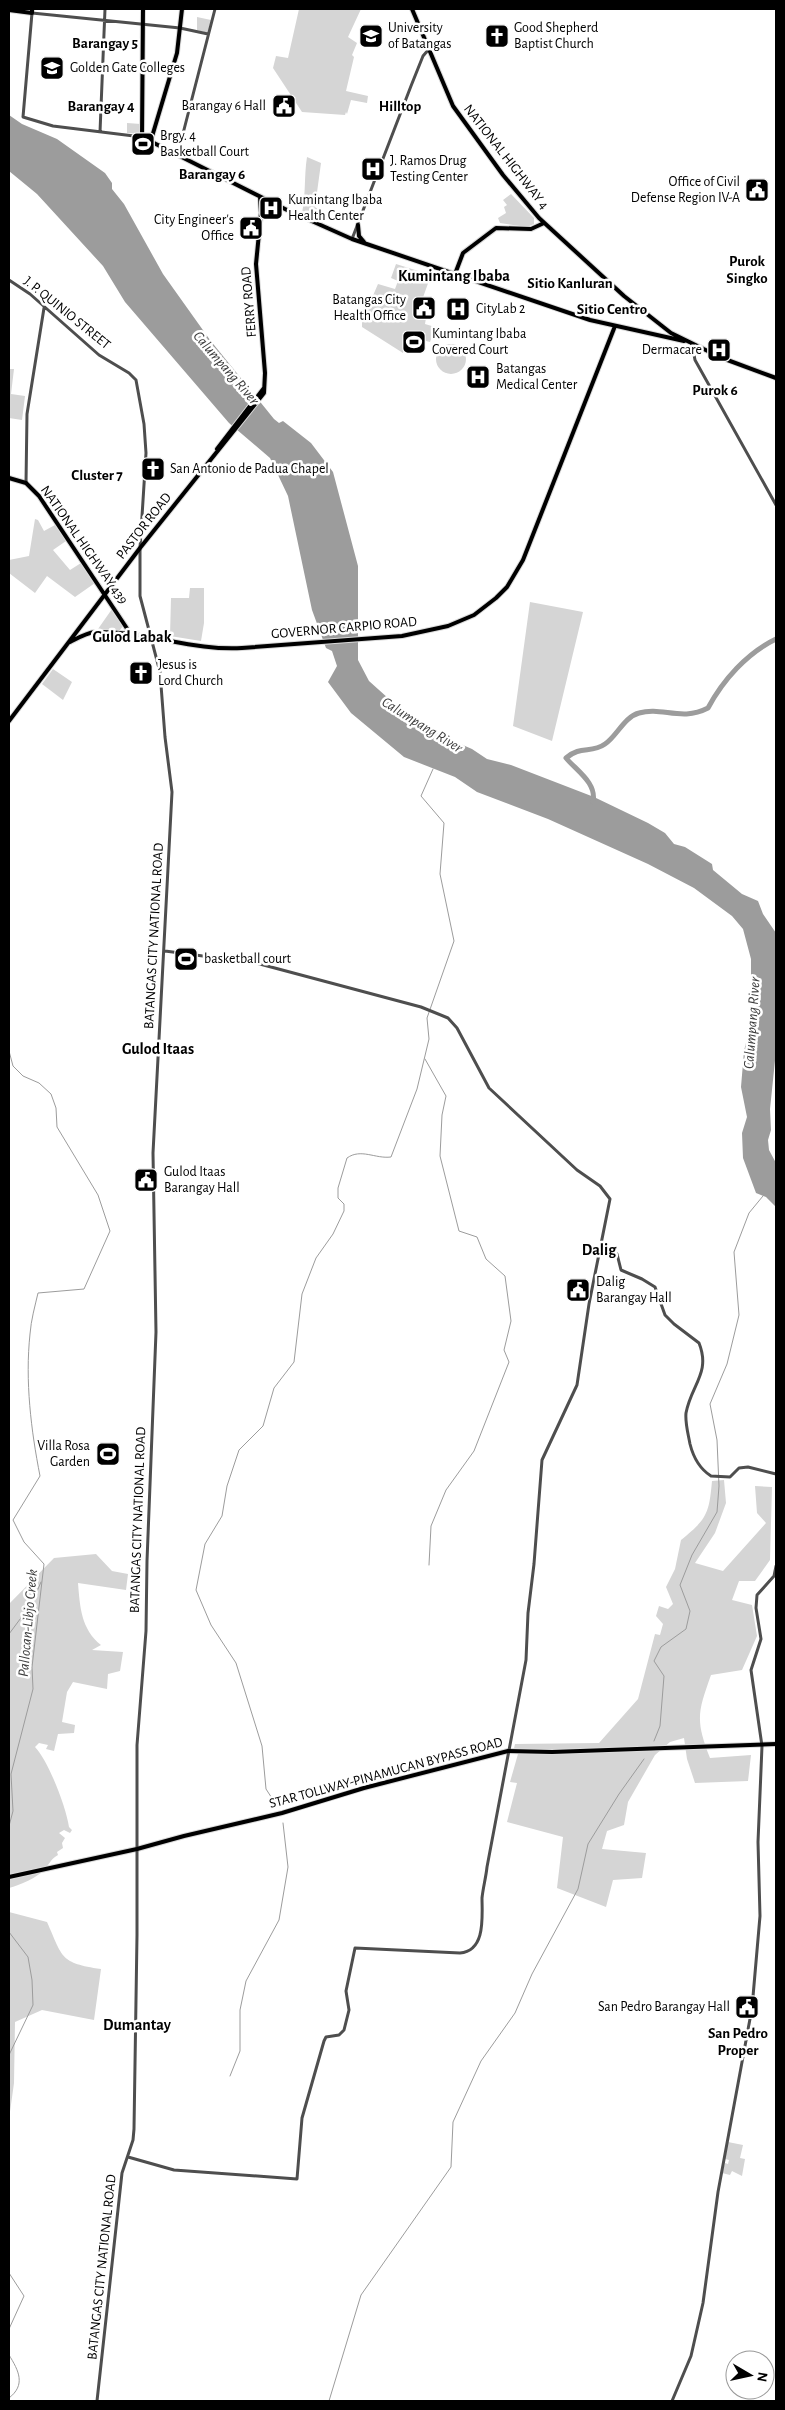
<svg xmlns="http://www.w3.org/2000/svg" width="785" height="2410" font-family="'Alegreya Sans',sans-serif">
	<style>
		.green { fill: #d5d5d5 }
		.water { fill: #9c9c9c }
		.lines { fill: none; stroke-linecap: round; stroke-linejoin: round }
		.stream { stroke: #9c9c9c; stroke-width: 1 }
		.river { stroke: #9c9c9c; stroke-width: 5 }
		.major-casing { stroke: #dbdbdb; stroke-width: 6 }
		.minor { stroke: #4e4e4e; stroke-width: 3 }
		.major { stroke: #000; stroke-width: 4 }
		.labels { text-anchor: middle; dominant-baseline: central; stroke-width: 5; stroke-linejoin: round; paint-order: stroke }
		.poi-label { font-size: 14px; fill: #000; stroke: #fff; text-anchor: start }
		.street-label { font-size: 14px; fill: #000; stroke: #fff }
		.neighbourhood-label { font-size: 15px; font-weight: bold; fill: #000; stroke: #fff }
		.water-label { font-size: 15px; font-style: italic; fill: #3d3d3d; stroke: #fff }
		.quarter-label { font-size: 16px; font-weight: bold; fill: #000; stroke: #fff }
	</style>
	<rect width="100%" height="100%" fill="#fff"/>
	<path class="green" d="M 299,9 L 361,9 L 348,37 L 357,43 L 352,55 L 354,57 L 346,91 L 368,96 L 367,103 L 351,100 L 347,114 L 346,112 L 345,115 L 302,112 L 273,68 L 276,56 L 288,58 Z
		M 197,17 L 211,20 L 208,33 L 197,30 Z
		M 127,123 L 141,124 L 140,134 L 127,133 Z
		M 307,157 L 321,163 L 315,207 L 324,214 L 323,223 L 302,213 C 306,194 304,176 307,157 Z
		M 511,194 L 534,218 L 534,224 L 527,227 L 500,223 L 498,218 L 506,213 L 504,207 L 507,205 L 503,200 Z
		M 396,264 L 431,275 L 421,303 L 416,301 L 412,314 L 426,318 L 425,324 L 435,327 L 430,342 L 407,336 L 403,353 L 362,327 L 362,321 L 378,284 L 395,289 L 398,281 L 391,278 Z
		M436 359a15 15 0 1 1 30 0a15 15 0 1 1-30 0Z
		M 9,369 L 14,369 L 11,394 L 25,396 L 22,420 L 9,418 Z
		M 35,519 L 38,520 L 44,531 L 55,525 L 66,541 L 53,550 L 70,570 L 81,563 L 95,583 L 75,597 L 47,576 L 35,593 L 9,573 L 9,560 L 29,556 Z
		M 190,588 L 204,588 L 204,623 L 201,641 L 170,636 L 171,598 L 189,598 Z
		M 530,602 L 583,612 L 552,741 L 513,726 Z
		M 112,609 L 123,626 L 120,630 L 98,629 Z
		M 53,669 L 72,682 L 63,700 L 42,684 Z
		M 724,1480 L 726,1503 L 715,1533 L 695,1563 L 723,1571 L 766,1523 L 757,1513 L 755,1486 L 772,1487 L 770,1560 L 755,1581 L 739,1581 L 732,1600 L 752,1605 L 757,1636 L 742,1670 L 711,1675 C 698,1712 695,1720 710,1758 L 751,1755 L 748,1781 L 695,1783 L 687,1759 L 684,1738 L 670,1742 L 655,1755 L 628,1802 L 624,1825 L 607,1831 L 602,1849 L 646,1853 L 642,1878 L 613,1880 L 606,1907 L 557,1888 L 563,1837 L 507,1822 L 517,1783 L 510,1782 L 518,1754 L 513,1753 L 515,1744 L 599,1743 L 638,1699 L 655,1634 L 660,1635 L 663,1624 L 656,1616 L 659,1606 L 668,1609 L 673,1604 L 666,1587 L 675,1569 L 681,1540 C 707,1519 709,1514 712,1481 Z
		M 96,1554 L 112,1571 L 128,1574 L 126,1590 L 78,1583 C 80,1607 81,1629 101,1645 L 92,1650 L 123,1652 L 120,1671 L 108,1674 L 107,1689 L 73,1682 L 67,1692 L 62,1722 L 75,1725 L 74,1733 L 58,1734 L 54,1751 L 46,1749 L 48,1745 L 39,1743 L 35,1747 C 49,1762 66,1807 69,1827 L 72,1830 L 70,1833 L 64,1830 L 59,1833 L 65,1838 L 62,1843 L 63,1848 L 57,1852 L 58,1855 C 51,1859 50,1863 45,1869 C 37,1878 20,1885 9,1888 L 9,1604 L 54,1558 Z
		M 9,1912 L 47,1922 C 63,1958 60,1963 101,1969 L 94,2020 L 42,2010 L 15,2022 L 14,2083 L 9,2119 Z
		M 728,2142 L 743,2145 L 740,2158 L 745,2159 L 742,2176 L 732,2171 L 730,2175 L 722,2173 L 725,2163 L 728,2164 L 729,2160 L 725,2159 Z"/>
	<path class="water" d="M 9,115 L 22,124 L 57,139 L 105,173 L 112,183 L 112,189 L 124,204 L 163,274 L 210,340 L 274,419 L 279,423 L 283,421 L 311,443 L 333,472 L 358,566 L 358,660 L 369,681 L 398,707 L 444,737 L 472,749 L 487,759 L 511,765 L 594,797 L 648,823 L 665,833 L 674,844 L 685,847 L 712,864 L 713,870 L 742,894 L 758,901 L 763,914 L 776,933 L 776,1051 L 770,1109 L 771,1130 L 768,1140 L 769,1150 L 776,1163 L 776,1207 L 766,1197 L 756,1193 L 743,1158 L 742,1133 L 747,1117 L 741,1087 L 744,1051 L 751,1023 L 751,959 L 743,929 L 732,916 L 694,888 L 648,864 L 548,819 L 477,792 L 455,777 L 404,757 L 351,713 L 328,682 L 337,666 L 332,651 L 326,648 L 312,610 L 288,496 L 270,458 L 229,423 L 125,302 L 103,266 L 37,194 L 9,171 Z"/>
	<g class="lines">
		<path class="stream" d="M 9,1051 L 13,1066 L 23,1076 L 39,1083 L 51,1094 L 56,1108 L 57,1127 L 98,1195 L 110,1231 L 84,1289 L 38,1293 C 35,1306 31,1320 30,1334 C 25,1381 31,1430 40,1476 L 13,1520 L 24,1542 L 44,1564 L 32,1667 L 33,1689 L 11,1774 L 13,1811 L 9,1826
			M 425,1059 L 446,1096 L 442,1115 L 440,1156 L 459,1231 L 477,1237 L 486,1259 L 505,1276 L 511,1321 L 504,1350 L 509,1362 L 474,1451 L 446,1490 L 431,1526 L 429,1565
			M 9,1634 L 32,1603 L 41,1582
			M 654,1741 L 660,1726 L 664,1676 L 654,1661 L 661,1647 L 686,1629 L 690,1611 L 680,1585 L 692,1555 L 717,1512 L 719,1486 L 717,1440 L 710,1404 L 727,1364 L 739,1315 L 734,1252 L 749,1213 L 763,1196
			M 277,1806 L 266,1789 L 262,1746 L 236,1663 L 211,1625 L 196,1590 L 205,1544 L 222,1516 L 227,1486 L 239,1450 L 263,1426 L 274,1388 L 294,1362 L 302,1294 L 316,1258 L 333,1234 L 344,1211 L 344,1204 L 338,1198 L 338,1188 L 347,1158 C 361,1148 375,1159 391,1157 L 417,1089 L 429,1039 L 427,1018 L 454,941 L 440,874 L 444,823 L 421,796 L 433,769
			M 9,1932 L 28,1957 L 32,1980 L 33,2005 L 9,2055
			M 230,2076 L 240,2051 L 240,2010 L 246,1981 L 279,1920 L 288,1867 L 283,1823
			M 9,2273 L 24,2296 L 9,2329
			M 9,2355 C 19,2371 26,2385 9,2398
			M 329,2401 L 361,2295 L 451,2167 L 453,2122 L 481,2061 L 515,2013 L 532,1974 L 578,1889 L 588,1844 L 619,1794 L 644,1759"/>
		<path class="river" d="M 593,802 C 597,783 577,771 566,758 C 581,745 591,754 605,744 C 617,736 624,717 639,713 C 662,706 681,722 708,708 C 723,680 747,653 776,639"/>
		<g class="major-casing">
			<path id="major" d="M 143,9 L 142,137 L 287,210 L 352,239 L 590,320 L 684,341
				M 412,9 L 453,106 L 503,175 L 539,218 L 624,296 L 671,333 L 722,358 L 776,378
				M 9,10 L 32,13 L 32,9
				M 151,140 L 177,53 L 182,9
				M 358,225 L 359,236 L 364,242
				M 455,274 L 463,253 L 496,228 L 531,229 L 544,223
				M 217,449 L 264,388
				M 9,478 L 26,483 L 39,496 L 132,636
				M 70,642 C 78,638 86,633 95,632 C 145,631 193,651 242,648 L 402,636 L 448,626 L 474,615 L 496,598 L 507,587 L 523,560 L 615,326
				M 9,721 L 140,548 L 264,393 L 265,373 L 256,264 L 261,213 L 260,197
				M 9,1877 L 137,1849 L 184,1836 L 282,1813 L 364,1788 L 508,1751 L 552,1752 L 776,1744"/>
		</g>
		<path class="minor" d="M 100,132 L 105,9
			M 142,137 L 53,126 L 23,117 L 32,13 L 180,28 L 208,34
			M 178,153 L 215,9
			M 352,239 L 411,86 L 423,56 L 429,49
			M 9,280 L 30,294 L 99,355 L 129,373 L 136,380 L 144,424 L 146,453 L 140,548 L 140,596 L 160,672 L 165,737 L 172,792 L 153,1153 L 156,1332 L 147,1561 L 146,1631 L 137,1745 L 137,1935 L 134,2129 L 133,2140 L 122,2173 L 97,2401
			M 692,344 L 695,360 L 776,505
			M 26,483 L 27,414 L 44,308
			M 600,1251 L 617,1254 L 621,1270 L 642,1279 L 655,1287 L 665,1315 L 674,1324 L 699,1343 C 711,1373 691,1385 686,1413 C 685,1423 688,1433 690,1444 C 693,1456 700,1469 711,1476 L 730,1477 L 739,1468 L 748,1467 L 776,1474
			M 128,2157 L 174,2170 L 297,2179 L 302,2118 L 324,2041 L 326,2037 L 339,2035 L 344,2030 L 349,2010 L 346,1991 L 355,1948 L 460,1953 C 486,1951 482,1916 482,1898 C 483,1888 486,1877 487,1867 L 526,1660 L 528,1613 L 534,1564 L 542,1460 L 577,1385 L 589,1304 L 610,1199 L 600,1186 L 577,1170 L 489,1088 L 457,1028 L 448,1018 L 421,1007 L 256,963 L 165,951
			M 672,2401 L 691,2356 L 703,2303 L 718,2192 L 752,2008 L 760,1916 L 758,1842 L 762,1746 L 751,1670 L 761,1639 L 756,1608 L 757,1595 L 774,1576 L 776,1566"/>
		<use href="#major" class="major"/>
	</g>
	<defs>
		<g id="university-square" transform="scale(1.25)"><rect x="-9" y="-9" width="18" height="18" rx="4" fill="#000" stroke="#fff"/><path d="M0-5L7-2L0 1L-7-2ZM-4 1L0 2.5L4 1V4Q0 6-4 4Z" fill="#fff"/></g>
		<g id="church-square" transform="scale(1.25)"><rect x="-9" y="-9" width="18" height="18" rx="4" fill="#000" stroke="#fff"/><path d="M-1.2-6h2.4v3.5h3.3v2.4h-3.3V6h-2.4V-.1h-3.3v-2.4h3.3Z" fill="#fff"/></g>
		<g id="civic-square" transform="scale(1.25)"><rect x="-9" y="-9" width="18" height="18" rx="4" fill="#000" stroke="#fff"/><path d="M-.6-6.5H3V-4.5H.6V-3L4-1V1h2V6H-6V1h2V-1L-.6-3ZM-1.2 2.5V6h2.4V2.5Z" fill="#fff"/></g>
		<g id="stadium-square" transform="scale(1.25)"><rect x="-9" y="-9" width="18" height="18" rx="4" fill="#000" stroke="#fff"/><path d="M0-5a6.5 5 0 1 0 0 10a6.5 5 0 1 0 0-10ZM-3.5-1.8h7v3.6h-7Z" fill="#fff"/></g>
		<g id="hospital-square" transform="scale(1.25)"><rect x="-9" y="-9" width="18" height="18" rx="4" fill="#000" stroke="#fff"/><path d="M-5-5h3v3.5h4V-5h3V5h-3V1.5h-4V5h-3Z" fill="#fff"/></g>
	</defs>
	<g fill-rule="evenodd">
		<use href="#university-square" x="371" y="36"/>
		<use href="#church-square" x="497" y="36"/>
		<use href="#university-square" x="52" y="68"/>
		<use href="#civic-square" x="284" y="106"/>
		<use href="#stadium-square" x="143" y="144"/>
		<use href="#hospital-square" x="373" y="169"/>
		<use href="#civic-square" x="757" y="190"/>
		<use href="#hospital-square" x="271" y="208"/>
		<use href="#civic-square" x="251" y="228"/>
		<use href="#civic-square" x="424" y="308"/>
		<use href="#hospital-square" x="458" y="309"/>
		<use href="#stadium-square" x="414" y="342"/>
		<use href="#hospital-square" x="719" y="350"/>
		<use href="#hospital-square" x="478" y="377"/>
		<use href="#church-square" x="153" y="469"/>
		<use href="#church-square" x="141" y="673"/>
		<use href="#stadium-square" x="186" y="959"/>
		<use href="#civic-square" x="146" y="1180"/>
		<use href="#civic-square" x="578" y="1290"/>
		<use href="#stadium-square" x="108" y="1454"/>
		<use href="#civic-square" x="747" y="2007"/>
	</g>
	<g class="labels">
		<g class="poi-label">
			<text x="388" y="28">University<tspan x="388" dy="16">of Batangas</tspan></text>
			<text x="514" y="28">Good Shepherd<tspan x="514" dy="16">Baptist Church</tspan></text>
			<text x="70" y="68">Golden Gate Colleges</text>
			<text x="266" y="106" text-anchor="end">Barangay 6 Hall</text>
			<text x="160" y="136">Brgy. 4<tspan x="160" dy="16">Basketball Court</tspan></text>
			<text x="390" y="161">J. Ramos Drug<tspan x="390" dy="16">Testing Center</tspan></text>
			<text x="740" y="182" text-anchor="end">Office of Civil<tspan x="740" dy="16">Defense Region IV-A</tspan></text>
			<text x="288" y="200">Kumintang Ibaba<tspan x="288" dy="16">Health Center</tspan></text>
			<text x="234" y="220" text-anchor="end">City Engineer's<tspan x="234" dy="16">Office</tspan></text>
			<text x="406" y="300" text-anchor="end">Batangas City<tspan x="406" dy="16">Health Office</tspan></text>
			<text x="476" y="309">CityLab 2</text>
			<text x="432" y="334">Kumintang Ibaba<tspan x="432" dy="16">Covered Court</tspan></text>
			<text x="702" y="350" text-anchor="end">Dermacare</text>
			<text x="496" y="369">Batangas<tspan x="496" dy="16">Medical Center</tspan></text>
			<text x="170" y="469">San Antonio de Padua Chapel</text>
			<text x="158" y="665">Jesus is<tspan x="158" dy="16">Lord Church</tspan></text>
			<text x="204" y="959">basketball court</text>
			<text x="164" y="1172">Gulod Itaas<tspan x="164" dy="16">Barangay Hall</tspan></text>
			<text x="596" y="1282">Dalig<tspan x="596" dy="16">Barangay Hall</tspan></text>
			<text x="90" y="1446" text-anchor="end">Villa Rosa<tspan x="90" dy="16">Garden</tspan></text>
			<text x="730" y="2007" text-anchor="end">San Pedro Barangay Hall</text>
		</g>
		<g class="street-label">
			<text transform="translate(506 157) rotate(52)">NATIONAL HIGHWAY 4</text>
			<text transform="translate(249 302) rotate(-95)">FERRY ROAD</text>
			<text transform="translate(67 313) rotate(39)">J. P. QUINIO STREET</text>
			<text transform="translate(144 526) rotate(-52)">PASTOR ROAD</text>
			<text transform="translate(84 545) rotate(55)">NATIONAL HIGHWAY 439</text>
			<text transform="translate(344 628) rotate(-5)">GOVERNOR CARPIO ROAD</text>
			<text transform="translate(154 936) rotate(-87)">BATANGAS CITY NATIONAL ROAD</text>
			<text transform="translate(138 1520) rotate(-88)">BATANGAS CITY NATIONAL ROAD</text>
			<text transform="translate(386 1773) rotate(-15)">STAR TOLLWAY-PINAMUCAN BYPASS ROAD</text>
			<text transform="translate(102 2267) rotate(-84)">BATANGAS CITY NATIONAL ROAD</text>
		</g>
		<g class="neighbourhood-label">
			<text x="105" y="43">Barangay 5</text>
			<text x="101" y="106">Barangay 4</text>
			<text x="400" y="106">Hilltop</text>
			<text x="212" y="174">Barangay 6</text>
			<text x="747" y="261">Purok<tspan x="747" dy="17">Singko</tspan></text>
			<text x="570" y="283">Sitio Kanluran</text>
			<text x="612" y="309">Sitio Centro</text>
			<text x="715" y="390">Purok 6</text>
			<text x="97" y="475">Cluster 7</text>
			<text x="738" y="2033">San Pedro<tspan x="738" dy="17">Proper</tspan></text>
		</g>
		<g class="water-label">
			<text transform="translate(226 368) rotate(49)">Calumpang River</text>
			<text transform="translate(422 725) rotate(32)">Calumpang River</text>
			<text transform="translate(752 1023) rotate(-86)">Calumpang River</text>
			<text transform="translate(28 1623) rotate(-85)">Pallocan-Libjo Creek</text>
		</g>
		<g class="quarter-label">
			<text x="454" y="276">Kumintang Ibaba</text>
			<text x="132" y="637">Gulod Labak</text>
			<text x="158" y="1049">Gulod Itaas</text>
			<text x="599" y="1250">Dalig</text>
			<text x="137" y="2025">Dumantay</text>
		</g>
	</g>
	<rect width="785" height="2410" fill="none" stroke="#000000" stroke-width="20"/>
	<g transform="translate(750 2375) rotate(99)"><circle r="24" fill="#ffffff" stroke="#999999"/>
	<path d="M0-4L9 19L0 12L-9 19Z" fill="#000000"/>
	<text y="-8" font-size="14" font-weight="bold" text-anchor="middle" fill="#000000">N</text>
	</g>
</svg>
